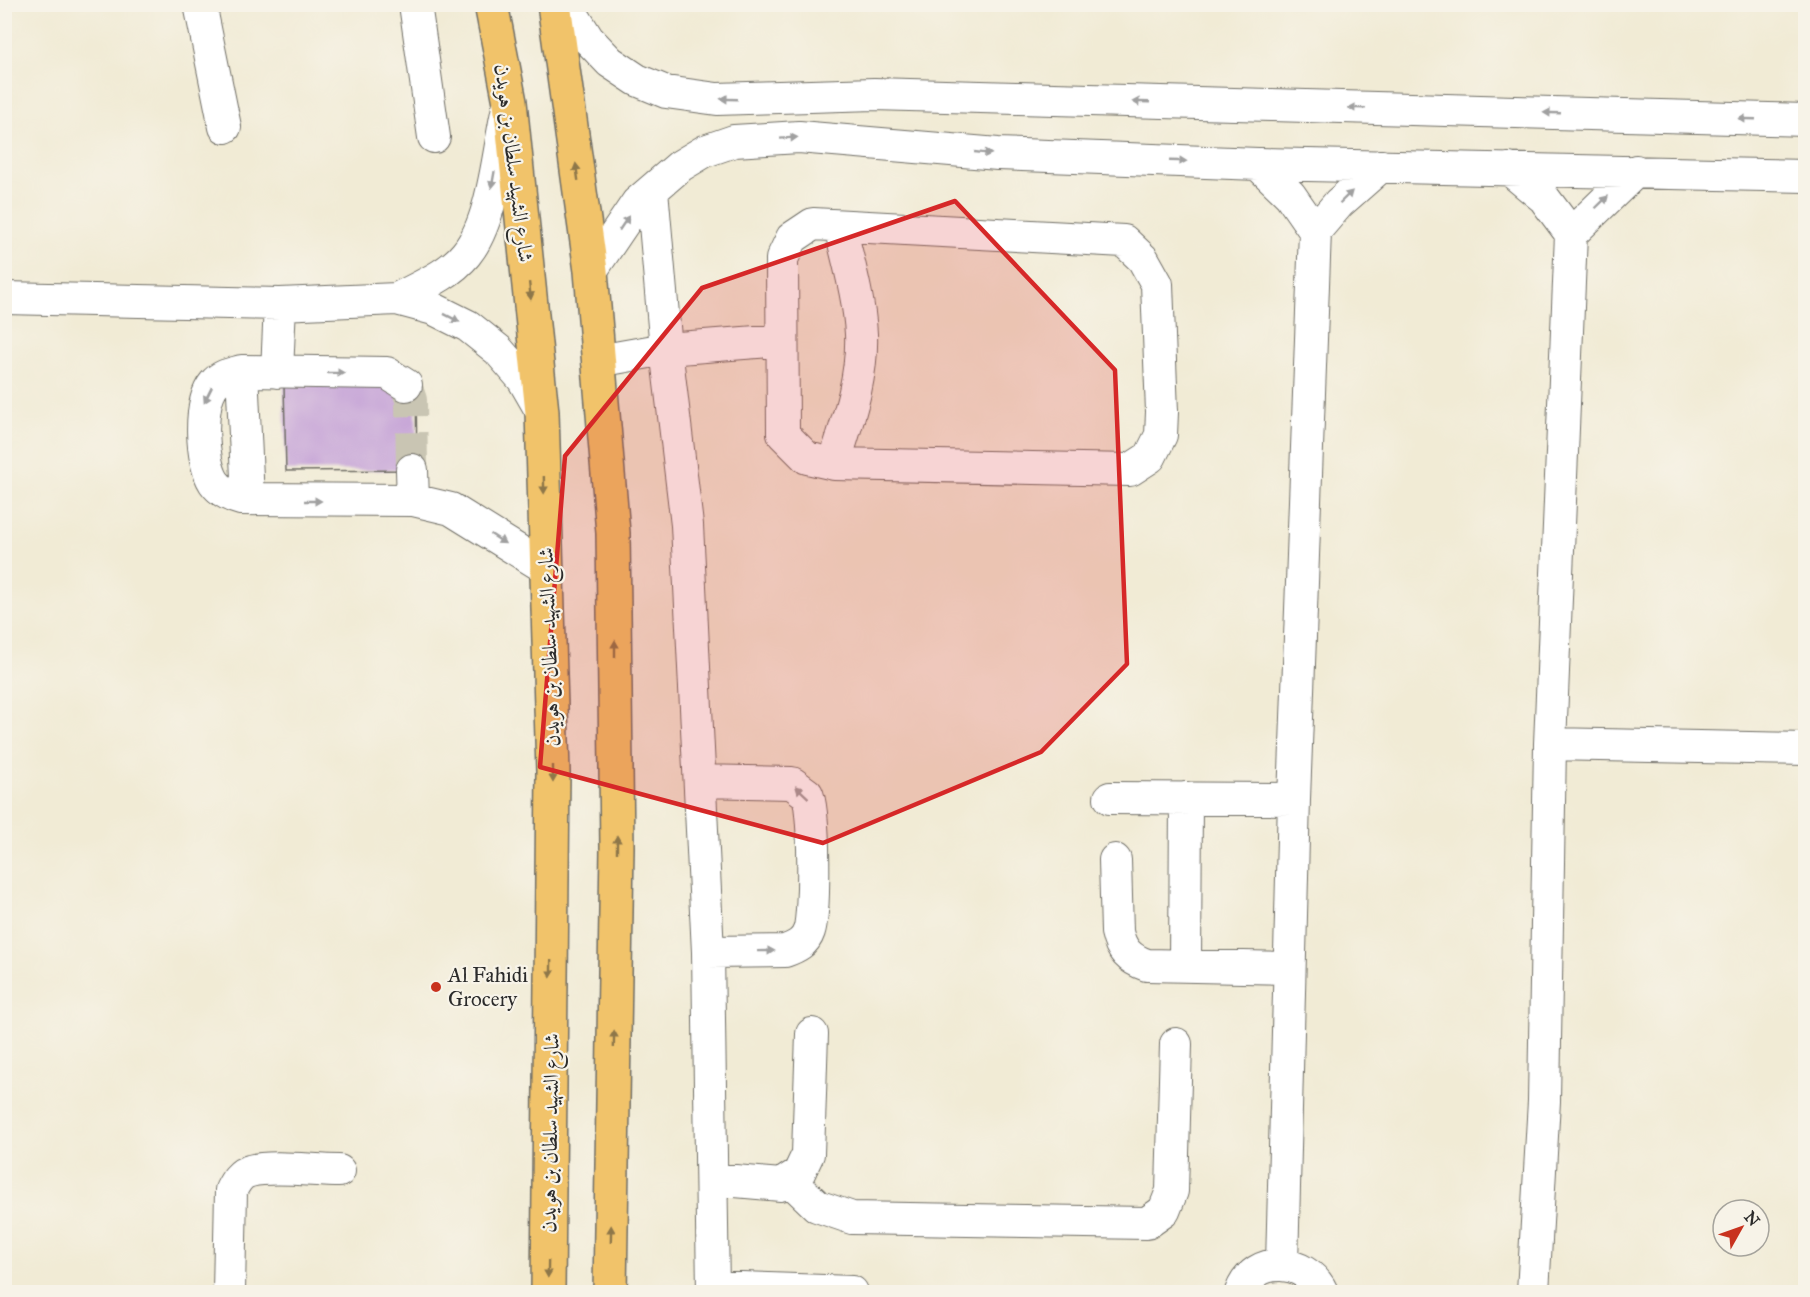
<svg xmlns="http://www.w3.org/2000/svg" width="1810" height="1297" font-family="'IM FELL Great Primer',Amiri,serif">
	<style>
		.building { fill: #c19cd5 }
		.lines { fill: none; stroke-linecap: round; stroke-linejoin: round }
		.minor-tunnel { stroke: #c9c5b3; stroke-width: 32; stroke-dasharray: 32 16; stroke-linecap: butt }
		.minor-casing { stroke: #706e66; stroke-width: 34 }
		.highway-casing { stroke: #706e66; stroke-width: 36 }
		.minor { stroke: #fff; stroke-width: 32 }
		.highway { stroke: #f1c36a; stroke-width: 33 }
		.oneway { fill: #a0a0a0 }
		.oneway2 { fill: #8e774a }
		.marked { fill: #d62828; fill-opacity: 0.2; stroke: #d62828; stroke-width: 4.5; stroke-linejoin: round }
		.poi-dot { fill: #c8321e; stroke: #f7f3e8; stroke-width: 2 }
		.labels { text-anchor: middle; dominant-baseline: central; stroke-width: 4.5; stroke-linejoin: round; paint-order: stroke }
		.street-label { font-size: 21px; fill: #2b2b2b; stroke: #f7f3e8 }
		.poi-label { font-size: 21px; fill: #2b2b2b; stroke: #f7f3e8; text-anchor: start }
	</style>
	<rect width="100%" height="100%" fill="#f7f3e8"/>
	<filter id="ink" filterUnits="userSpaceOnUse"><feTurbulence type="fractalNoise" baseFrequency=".0167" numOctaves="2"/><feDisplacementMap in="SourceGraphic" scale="12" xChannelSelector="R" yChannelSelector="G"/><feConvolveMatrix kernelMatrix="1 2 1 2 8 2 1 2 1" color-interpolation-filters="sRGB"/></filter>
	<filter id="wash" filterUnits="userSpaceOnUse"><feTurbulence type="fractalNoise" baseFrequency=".008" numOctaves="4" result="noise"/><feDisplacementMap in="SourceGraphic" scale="24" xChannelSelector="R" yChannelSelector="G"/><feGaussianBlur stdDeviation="1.35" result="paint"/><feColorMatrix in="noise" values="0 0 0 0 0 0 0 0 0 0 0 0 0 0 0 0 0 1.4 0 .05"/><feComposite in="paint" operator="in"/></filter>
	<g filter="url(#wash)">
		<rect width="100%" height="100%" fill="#f1ebd5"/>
		<g id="blocks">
			<path class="building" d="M 416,384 L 417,470 L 286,471 L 284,385 Z"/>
		</g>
	</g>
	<g filter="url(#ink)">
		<use href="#blocks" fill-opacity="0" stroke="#706e66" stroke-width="1.5"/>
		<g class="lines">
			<path class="minor-tunnel" d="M 406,385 L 411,400 L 412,470"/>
			<g class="minor-casing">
				<path id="minor" d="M 200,4 L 225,127
					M 415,4 L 434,137
					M 566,4 L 588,39 L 610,62 L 637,80 L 666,92 L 717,99 L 874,94 L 1806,120
					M 1258,164 L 1290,195 L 1315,231 L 1294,799 L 1282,1264
					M 1509,169 L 1544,198 L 1571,234 L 1550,744 L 1544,1101 L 1533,1292
					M 652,190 L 666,349 L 687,525 L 708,952 L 713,1292
					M 813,224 L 1124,241 L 1143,259 L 1157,284 L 1162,412 L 1161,435 L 1150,457 L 1130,470 L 834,464 L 807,458 L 783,434 L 782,259 L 792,238 Z
					M 1315,231 L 1339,203 L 1381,166
					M 1571,234 L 1636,171
					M 591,271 L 637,203 L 680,166 L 705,151 L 734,141 L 799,137 L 998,154 L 1258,164 L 1806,176
					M 4,298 L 280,304 L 397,299 L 434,309 L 468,326 L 498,350 L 523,379 L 542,412
					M 397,299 C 421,286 449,275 466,254 C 494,220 498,150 508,108
					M 598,361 L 666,349 L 782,340
					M 242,371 L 248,499
					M 277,372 L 280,304
					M 406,385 L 387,373 L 242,371 C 231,374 221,375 214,384 C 198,403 201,462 214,482 C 221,492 230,496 241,499 L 413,500 L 451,509 L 546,568
					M 834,464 C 847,422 863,378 861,334 C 859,297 848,261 840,226
					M 412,470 L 413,500
					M 1550,744 L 1806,749
					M 700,781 L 792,783 L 807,794 C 815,809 815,914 809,931 C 805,943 796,947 785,951 L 708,952
					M 1110,798 L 1294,799
					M 1115,860 L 1117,932 C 1121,950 1129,959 1147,965 L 1289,968
					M 1185,965 L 1186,798
					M 712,1179 L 781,1185 L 799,1173 L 808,1154 L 812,1034
					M 791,1181 L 817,1206 L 852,1218 L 1147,1223 L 1164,1211 L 1172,1191 L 1176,1044
					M 713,1287 L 852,1292
					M 229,1292 L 231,1190 C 235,1182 240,1173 250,1171 C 271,1165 315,1171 339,1171
					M 1241,1292 C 1255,1254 1306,1258 1322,1292"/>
			</g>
			<g class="highway-casing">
				<path id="highway" d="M 491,4 L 510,102 L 542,412 L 553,772 L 548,1292
					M 554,4 L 591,271 L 613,533 L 617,847 L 610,1292"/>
			</g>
			<use href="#minor" class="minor"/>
			<use href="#highway" class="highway"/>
		</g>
		<defs><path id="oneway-solid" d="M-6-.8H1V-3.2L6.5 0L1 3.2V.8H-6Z" transform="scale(1.5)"/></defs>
		<g class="oneway">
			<use href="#oneway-solid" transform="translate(729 99) rotate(-178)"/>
			<use href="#oneway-solid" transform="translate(1141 102) rotate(-178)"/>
			<use href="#oneway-solid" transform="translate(1357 108) rotate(-178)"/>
			<use href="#oneway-solid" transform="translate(1552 113) rotate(-178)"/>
			<use href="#oneway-solid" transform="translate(1747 119) rotate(-178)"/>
			<use href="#oneway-solid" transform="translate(789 138) rotate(-4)"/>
			<use href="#oneway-solid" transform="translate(983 153) rotate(6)"/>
			<use href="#oneway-solid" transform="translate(1178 161) rotate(2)"/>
			<use href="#oneway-solid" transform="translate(493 180) rotate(100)"/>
			<use href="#oneway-solid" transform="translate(1346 197) rotate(-44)"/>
			<use href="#oneway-solid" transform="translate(1602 202) rotate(-44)"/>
			<use href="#oneway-solid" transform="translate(624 223) rotate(-56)"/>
			<use href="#oneway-solid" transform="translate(452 318) rotate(27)"/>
			<use href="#oneway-solid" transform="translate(336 373)"/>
			<use href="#oneway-solid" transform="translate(208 395) rotate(116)"/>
			<use href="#oneway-solid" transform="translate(313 501)"/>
			<use href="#oneway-solid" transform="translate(498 539) rotate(33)"/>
			<use href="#oneway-solid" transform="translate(802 792) rotate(-137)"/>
			<use href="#oneway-solid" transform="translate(766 951) rotate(-1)"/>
		</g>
		<g class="oneway2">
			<use href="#oneway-solid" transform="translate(577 172) rotate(-98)"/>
			<use href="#oneway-solid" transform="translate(530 291) rotate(84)"/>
			<use href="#oneway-solid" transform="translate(544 485) rotate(89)"/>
			<use href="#oneway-solid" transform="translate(615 649) rotate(-90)"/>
			<use href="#oneway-solid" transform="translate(553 774) rotate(90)"/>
			<use href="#oneway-solid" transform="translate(617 844) rotate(-90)"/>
			<use href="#oneway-solid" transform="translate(551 969) rotate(91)"/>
			<use href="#oneway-solid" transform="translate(614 1039) rotate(-89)"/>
			<use href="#oneway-solid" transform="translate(611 1234) rotate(-89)"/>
			<use href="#oneway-solid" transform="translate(548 1269) rotate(91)"/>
		</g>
	</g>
	<path class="marked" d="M 955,201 L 1115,370 L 1127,664 L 1041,752 L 823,843 L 540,767 L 565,456 L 702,288 Z"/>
	<circle class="poi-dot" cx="436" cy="987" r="6"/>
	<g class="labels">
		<g class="street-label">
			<text transform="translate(514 163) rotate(83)">شارع الشهيد سلطان بن هويدن</text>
			<text transform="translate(549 647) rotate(-92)">شارع الشهيد سلطان بن هويدن</text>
			<text transform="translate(550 1133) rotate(-89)">شارع الشهيد سلطان بن هويدن</text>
		</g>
		<g class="poi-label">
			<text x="448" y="975">Al Fahidi<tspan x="448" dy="24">Grocery</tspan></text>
		</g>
	</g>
	<rect width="1810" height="1297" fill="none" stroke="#f7f3e8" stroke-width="24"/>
	<g transform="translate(1741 1228) rotate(50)"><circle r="28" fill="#f7f3e8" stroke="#a5a39c" stroke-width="1.5"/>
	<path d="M0-4.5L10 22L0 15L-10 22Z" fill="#c8321e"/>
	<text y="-9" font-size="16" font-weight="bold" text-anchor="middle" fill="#2b2b2b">N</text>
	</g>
</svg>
